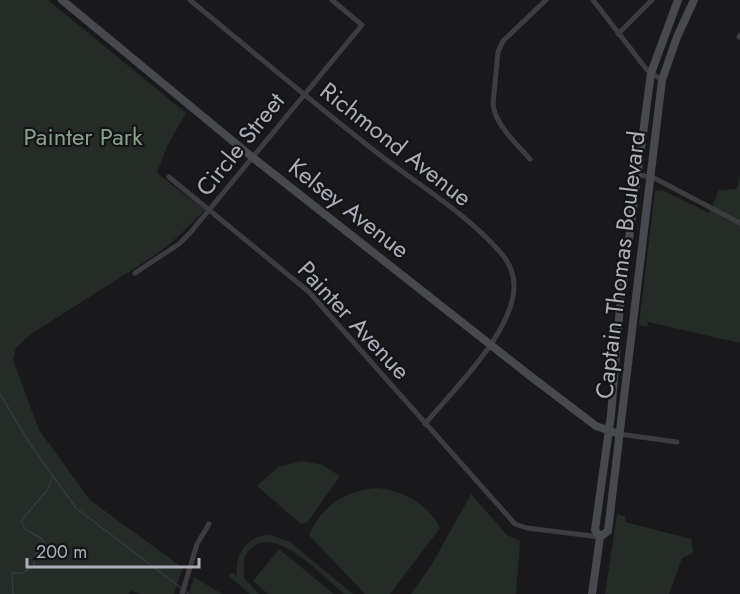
<svg xmlns="http://www.w3.org/2000/svg" width="740" height="594" font-family="Jost,sans-serif">
	<style>
		.green { fill: #252c27 }
		.lines { fill: none; stroke-linecap: round; stroke-linejoin: round }
		.stream { stroke: #343941; stroke-width: 1.5 }
		.street { stroke: #3c3c41; stroke-width: 5 }
		.secondary { stroke: #48494f; stroke-width: 8 }
		.labels { text-anchor: middle; dominant-baseline: central; stroke-width: 4.5; stroke-linejoin: round; paint-order: stroke }
		.park-label { font-size: 24px; fill: #86a28d; stroke: #141416 }
		.street-label { font-size: 24px; fill: #acaeb9; stroke: #141416 }
	</style>
	<rect width="100%" height="100%" fill="#19191b"/>
	<path class="green" d="M 0,0 L 48,0 L 186,113 L 167,146 L 157,173 L 205,210 L 171,243 L 151,258 L 31,334 L 16,348 L 13,360 L 39,430 L 90,500 L 183,568 L 174,594 L 142,594 L 131,591 L 128,594 L 0,594 Z
		M 740,176 L 740,343 L 648,322 L 647,327 L 639,325 L 655,191 L 662,190 L 709,213 L 719,190 L 737,189 Z
		M 301,461 L 323,465 L 340,476 L 307,523 L 301,524 L 257,486 L 278,467 Z
		M 378,488 C 404,491 428,504 440,528 L 390,594 L 365,594 L 309,535 C 322,505 346,490 378,488 Z
		M 471,494 L 507,535 L 520,541 L 516,594 L 411,594 L 432,564 Z
		M 617,514 L 626,517 L 625,522 L 691,539 L 693,553 L 682,558 L 669,594 L 605,594 Z
		M 271,535 L 290,542 L 353,594 L 344,594 C 321,576 267,513 244,558 L 244,578 L 259,594 L 250,594 L 229,576 L 232,572 L 237,576 C 234,553 248,535 271,535 Z
		M 279,549 L 334,594 L 268,594 L 253,581 Z
		M 194,577 L 222,594 L 189,594 Z"/>
	<g class="lines">
		<path class="stream" d="M 0,394 L 30,444 L 76,508 L 181,588
			M 185,591 L 189,594
			M 13,594 L 12,573 L 23,573 L 33,567 L 35,556 L 44,544 L 42,539 L 25,529 L 21,521 L 48,489 L 52,478"/>
		<path class="street" d="M 190,0 C 252,51 313,103 376,152 C 417,184 466,213 500,252 C 508,261 514,273 514,285 C 515,331 453,390 425,424
			M 593,0 L 647,70 L 662,80
			M 618,34 L 652,0
			M 739,37 L 740,35
			M 530,159 C 517,144 495,125 493,104 L 498,52 L 503,41 L 546,0
			M 637,174 L 656,179 L 740,223
			M 169,177 L 309,292 L 515,524 L 527,528 L 600,537
			M 135,273 L 179,244 L 190,233 L 362,25 L 332,0
			M 619,434 L 677,442
			M 182,594 L 197,544 L 209,524"/>
		<path class="secondary" d="M 62,0 L 252,157 L 529,375 L 596,426 L 619,434
			M 600,537 L 608,531 L 662,80 L 677,37 L 694,0
			M 592,594 L 600,537 L 595,530 L 611,415 L 620,307 L 651,73 L 678,0"/>
	</g>
	<g class="labels">
		<g class="park-label">
			<text x="83" y="136">Painter Park</text>
		</g>
		<g class="street-label">
			<text transform="translate(240 144) rotate(-51)">Circle Street</text>
			<text transform="translate(396 144) rotate(38)">Richmond Avenue</text>
			<text transform="translate(349 208) rotate(38)">Kelsey Avenue</text>
			<text transform="translate(620 265) rotate(-83)">Captain Thomas Boulevard</text>
			<text transform="translate(354 320) rotate(47)">Painter Avenue</text>
		</g>
	</g>
	<path d="M27 558v9h172v-9" fill="none" stroke="#acaeb9" stroke-width="3"/>
	<text x="36" y="558" font-size="18" fill="#acaeb9" stroke="#141416" stroke-width="4.5" paint-order="stroke">200 m</text>
</svg>
